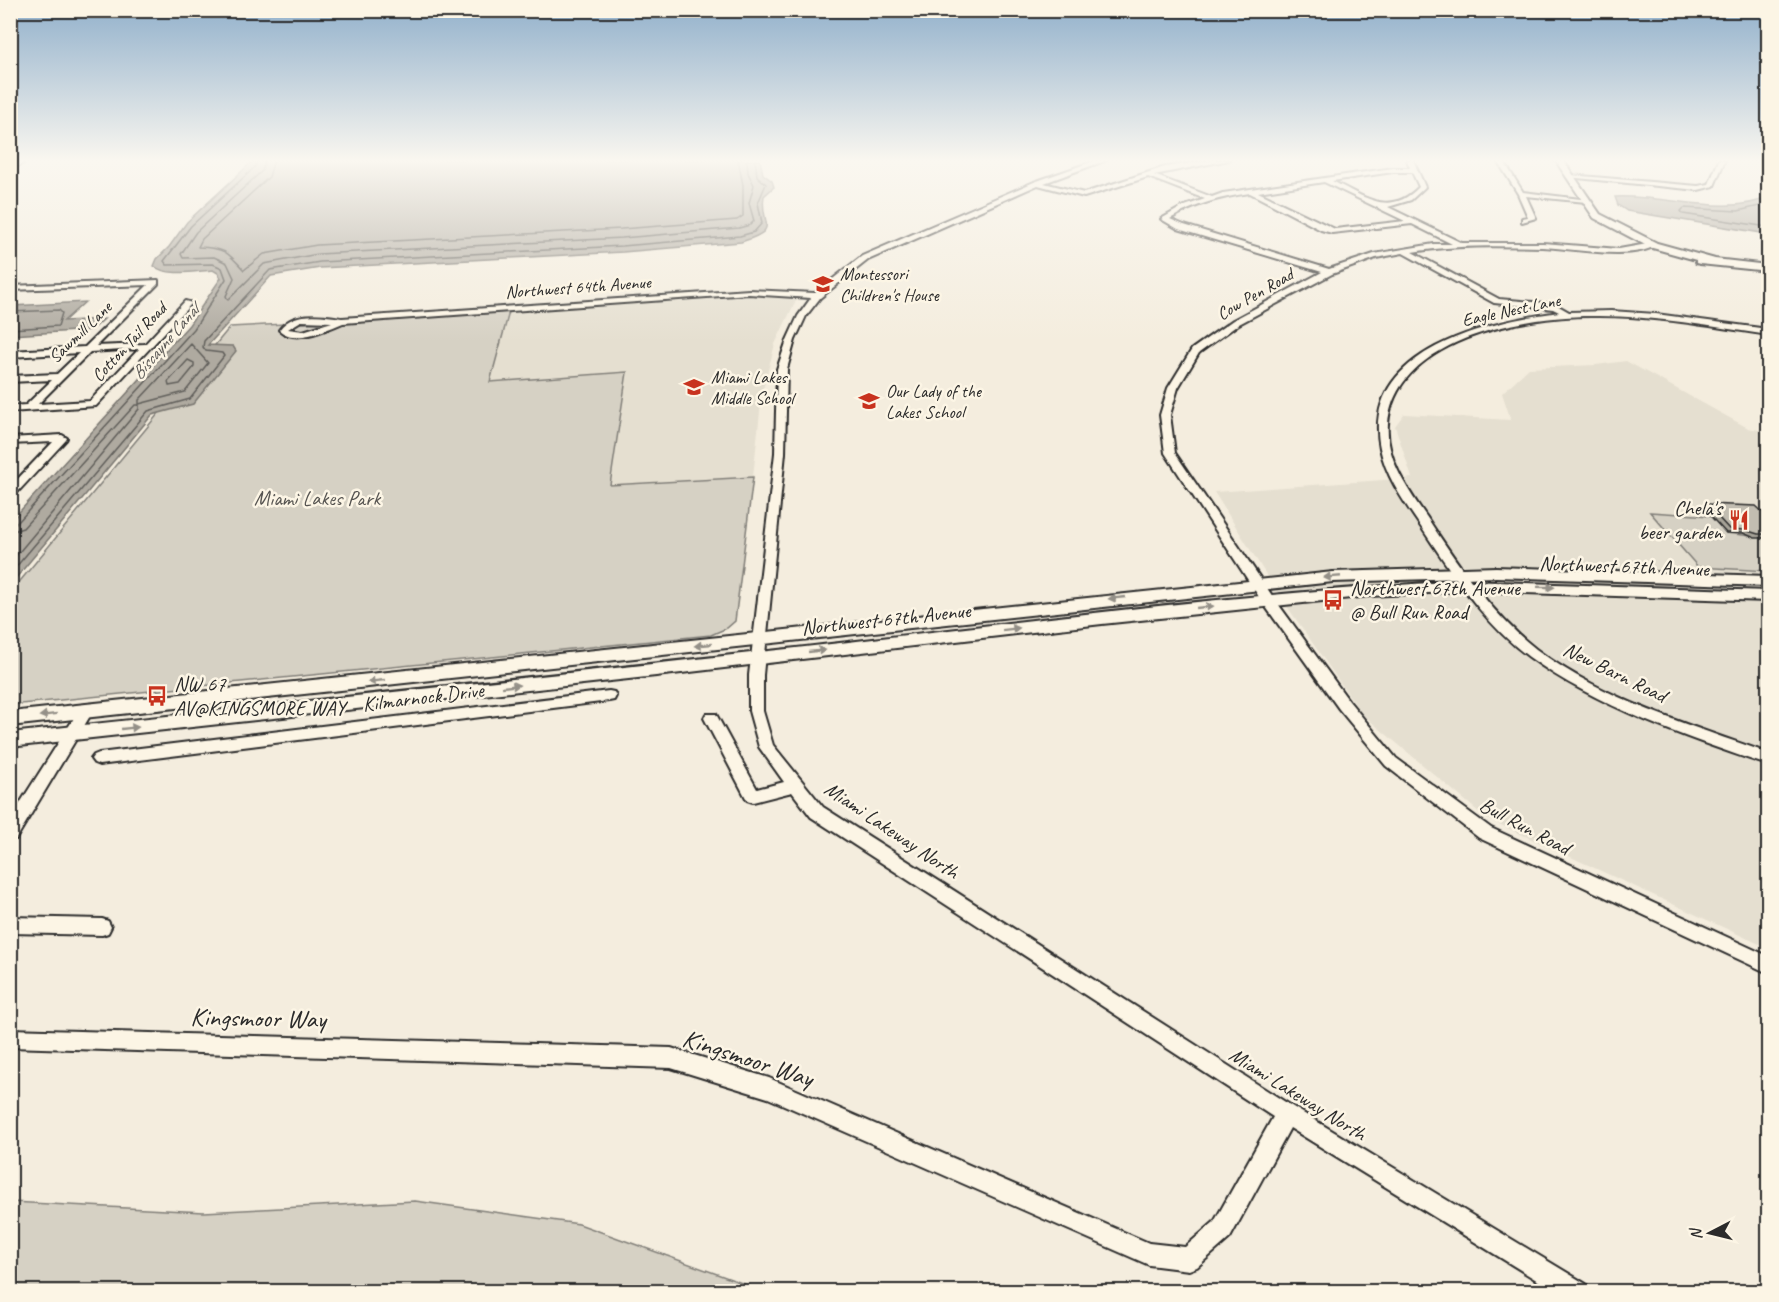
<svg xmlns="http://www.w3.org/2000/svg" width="1779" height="1302" font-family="Caveat,sans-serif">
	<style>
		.built { fill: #e5dfd0 }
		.green { fill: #d6d1c4; stroke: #807e78; stroke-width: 1.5 }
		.water { fill: #afaaa0; stroke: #7a7771; stroke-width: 1.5 }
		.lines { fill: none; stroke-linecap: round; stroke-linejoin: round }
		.shore { stroke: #605e5a; stroke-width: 1.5 }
		.minor-casing { stroke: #2b2b2b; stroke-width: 4 }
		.major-casing { stroke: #2b2b2b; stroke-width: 4 }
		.minor { fill: #fcf5e5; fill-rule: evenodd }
		.major { fill: #fcf5e5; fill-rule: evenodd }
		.wall { fill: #a7a398; stroke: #2b2b2b; stroke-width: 1.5 }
		.building { fill: #c2bdb1; stroke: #2b2b2b; stroke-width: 1.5 }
		.oneway { fill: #949088 }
		.labels { text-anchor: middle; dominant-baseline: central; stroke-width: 5; stroke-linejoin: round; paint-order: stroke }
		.far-poi-label { font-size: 18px; fill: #2b2b2b; stroke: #fcf5e5; text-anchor: start }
		.far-street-label { font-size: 18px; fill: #2b2b2b; stroke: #fcf5e5 }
		.far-water-label { font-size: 18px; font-style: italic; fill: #595754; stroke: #fcf5e5 }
		.park-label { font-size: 21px; fill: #565451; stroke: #fcf5e5 }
		.poi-label { font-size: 21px; fill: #2b2b2b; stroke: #fcf5e5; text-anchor: start }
		.street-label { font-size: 21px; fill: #2b2b2b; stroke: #fcf5e5 }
		.near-street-label { font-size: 26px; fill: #2b2b2b; stroke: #fcf5e5 }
	</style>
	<rect width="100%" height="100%" fill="#f4edde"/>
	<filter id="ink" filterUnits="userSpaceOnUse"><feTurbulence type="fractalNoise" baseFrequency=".0167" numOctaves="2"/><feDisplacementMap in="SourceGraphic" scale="12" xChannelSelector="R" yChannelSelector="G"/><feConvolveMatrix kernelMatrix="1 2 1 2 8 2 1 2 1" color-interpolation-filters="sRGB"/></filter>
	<g filter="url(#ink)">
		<path class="built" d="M 761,295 L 797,298 L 775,344 L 762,393 L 753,477 L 609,485 L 489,382 L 509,312 Z
			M 1626,361 L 1748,428 L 1768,432 L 1768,948 L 1486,818 L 1362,714 L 1277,592 L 1214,492 L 1412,478 L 1395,426 L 1404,414 L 1511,420 L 1502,393 L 1529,368 L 1596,365 Z"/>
		<path class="green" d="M 509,312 L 490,382 L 627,372 L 610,485 L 753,477 L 735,621 L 727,628 L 711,635 L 11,705 L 11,592 L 230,327 Z
			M 1650,512 L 1711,516 L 1726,533 L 1768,538 L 1768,571 L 1698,567 Z
			M 415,1201 L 579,1224 L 764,1291 L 11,1291 L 11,1202 L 204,1212 Z"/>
		<path class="water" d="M 254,160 L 760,160 L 763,174 L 772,181 L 774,187 L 764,196 C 759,224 783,229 741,242 L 623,252 L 320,268 L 271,276 L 208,345 L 233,346 L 236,351 L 193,404 L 152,415 L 11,584 L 11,521 L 189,325 L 221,278 L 218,273 L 213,270 C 196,271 167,277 154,266 L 157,259 L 169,247 L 187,222 Z
			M 1615,197 C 1659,194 1729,217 1768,197 L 1768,234 L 1627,211 L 1618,205 Z
			M 85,302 L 64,321 L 104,319 L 92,330 L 11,335 L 11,306 Z"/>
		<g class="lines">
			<path class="shore" d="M 265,160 L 262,171 L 196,232 L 181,254 L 183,258 L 214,257 L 227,263 L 234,278 L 226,296 L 228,300 L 264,264 L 318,254 L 622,238 L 739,228 L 750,225 L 754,221 L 749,203 L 754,185 L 748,173 L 747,160
				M 274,160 L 269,177 L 202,239 L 198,247 C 224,248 227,251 244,270 L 264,254 L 317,245 L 621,229 L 737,220 L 743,216 L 743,185 L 738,160
				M 1768,204 L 1738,211 L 1684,208 L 1681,211 L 1683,214 L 1768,227
				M 10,312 L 59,310 L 62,313 L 58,326 L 10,329
				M 191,344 L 208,363 L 185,392 L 139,404 L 139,400 Z
				M 188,360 L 194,363 L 194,367 L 180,384 L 169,386 L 168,382 Z
				M 10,524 L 18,522 L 194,329 L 226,279 L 222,268 L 213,264 L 167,265 L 164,261 L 191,226 L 255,167 L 258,160
				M 10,532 L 23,528 L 135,405 L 139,405 L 139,409 L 10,563
				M 10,574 L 148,411 L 190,399 L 224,356 L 222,353 L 206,351 L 203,347 L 204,341 L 270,270 L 320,262 L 622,246 L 740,236 L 754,232 L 762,223 L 758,203 L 766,184 L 757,176 L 755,160"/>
			<g class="minor-casing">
				<path id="minor" d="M 20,160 L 28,160 L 10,171 L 10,166 Z
					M 1097,160 L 1107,160 L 1044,183 L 1084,193 L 1165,167 L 1212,160 L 1229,160 L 1154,175 L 1212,197 L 1223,193 L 1393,168 L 1410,168 L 1407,160 L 1413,160 L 1425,187 L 1411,200 L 1388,207 L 1462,243 L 1543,243 L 1619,249 L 1653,243 L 1657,245 C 1630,261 1573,248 1542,247 C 1499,246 1454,245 1412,252 L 1499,299 L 1555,304 L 1569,312 L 1611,311 L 1656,314 L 1768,329 L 1768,335 C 1709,326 1650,315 1591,316 C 1523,316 1395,339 1388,424 C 1385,458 1408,490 1426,516 C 1458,564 1490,613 1536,649 C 1604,700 1690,725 1768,753 L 1768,765 C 1691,740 1594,705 1529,657 C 1487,626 1458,582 1429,539 C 1411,511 1387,482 1380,448 C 1360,350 1488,322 1559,312 L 1553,309 L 1494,303 L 1403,253 L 1376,258 L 1332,274 L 1239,324 L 1199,353 L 1178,388 L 1170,415 L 1175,453 L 1273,597 L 1349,701 L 1396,758 L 1491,828 L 1768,956 L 1768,973 L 1479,838 L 1386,766 L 1339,709 L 1263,603 L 1165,453 L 1160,415 L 1168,388 L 1192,349 L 1233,320 L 1322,272 L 1178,229 L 1161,219 L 1182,207 L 1205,199 L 1148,177 L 1084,197 L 1038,185 L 868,260 L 820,298 L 806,316 L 795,340 L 787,369 L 785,453 L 763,675 L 763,711 L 773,745 L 823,807 L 1293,1107 L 1586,1284 L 1589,1292 L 1556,1292 L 1290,1128 L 1230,1238 L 1197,1267 L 1189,1270 L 1149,1265 L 768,1098 L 671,1068 L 10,1047 L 10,1029 L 671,1048 L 769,1078 L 1149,1243 L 1185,1247 L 1214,1222 L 1273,1117 L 811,817 L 792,792 L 753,802 L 747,800 L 704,718 L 706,714 L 716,714 L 757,789 L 784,782 L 759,747 L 749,711 L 749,675 L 775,453 L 777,369 L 787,340 L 798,316 L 811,298 L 749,294 L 343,323 C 325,330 296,345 279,330 C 293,310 321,315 342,318 L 749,290 L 815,293 L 862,256 L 1034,182 ZM 1393,172 L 1412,172 L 1419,187 C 1389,218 1364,196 1332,181 ZM 1324,182 L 1405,221 L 1335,229 L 1258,192 ZM 1250,193 L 1321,230 L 1332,233 L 1412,224 L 1452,244 L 1434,244 L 1374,254 L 1329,269 L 1184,225 L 1170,219 C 1195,204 1221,197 1250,193 ZM 301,321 L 332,322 L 303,331 L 288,329 Z
					M 1497,160 L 1503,160 L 1523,192 L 1589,200 L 1586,202 L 1526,196 L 1536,218 L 1522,222 L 1522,218 L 1528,217 L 1518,194 Z
					M 1719,160 L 1725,160 L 1714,186 L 1698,190 L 1567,177 L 1570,175 L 1698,186 L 1709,184 Z
					M 158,280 L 158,284 L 96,346 L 145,344 L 185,301 L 192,303 L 96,406 L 10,412 L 10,406 L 26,405 L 52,380 L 10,382 L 10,376 L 57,374 L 79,353 L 10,357 L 10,351 L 85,347 L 148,285 L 10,290 L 10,286 ZM 139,349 L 90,401 L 38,404 L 90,352 Z
					M 62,435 L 67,438 L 66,440 L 14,496 L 10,497 L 10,487 L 53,442 L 10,444 L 10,438 Z
					M 609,691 L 614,692 L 616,696 L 614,700 L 609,701 L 99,765 L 94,763 L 91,759 L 94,755 L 99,753 Z
					M 86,706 L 91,707 L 93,711 L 16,839 L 10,840 L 10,819 L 81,707 Z
					M 10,917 L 102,919 L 108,921 L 111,927 L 108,933 L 102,935 L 10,933 Z"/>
			</g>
			<g class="major-casing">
				<path id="major" d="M 1555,160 L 1563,160 L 1600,214 L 1657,243 L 1715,259 L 1768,265 L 1768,271 L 1700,264 L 1696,263 L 1696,260 L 1649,247 L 1594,218 Z
					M 1496,567 L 1768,576 L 1768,586 L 1496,577 L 1333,582 L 10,726 L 10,712 L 1333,572 Z
					M 1468,581 L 1768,591 L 1768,601 L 1468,591 L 1370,596 L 1102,624 L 656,676 L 10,747 L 10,733 C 269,705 528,678 787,649 C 1013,623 1240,592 1468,581 Z"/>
			</g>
			<use href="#minor" class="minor"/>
			<use href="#major" class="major"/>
		</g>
		<path class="wall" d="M 1706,504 L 1768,517 L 1768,538 L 1755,538 L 1743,533 L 1726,533 L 1703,508 Z"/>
		<path class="building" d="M 1706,504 L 1756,506 L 1768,517 L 1768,534 L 1758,534 L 1745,530 L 1729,529 Z"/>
		<defs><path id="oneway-solid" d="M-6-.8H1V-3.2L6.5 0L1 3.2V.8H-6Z" transform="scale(1.5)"/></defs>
		<g class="oneway">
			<use href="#oneway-solid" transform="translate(1332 577) rotate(175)"/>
			<use href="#oneway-solid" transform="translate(1546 587) rotate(1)"/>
			<use href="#oneway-solid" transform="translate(1117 598) rotate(174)"/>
			<use href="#oneway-solid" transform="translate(1205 607) rotate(-6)"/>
			<use href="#oneway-solid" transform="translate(1011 629) rotate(-7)"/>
			<use href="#oneway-solid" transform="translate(703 645) rotate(174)"/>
			<use href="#oneway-solid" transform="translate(817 651) rotate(-6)"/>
			<use href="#oneway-solid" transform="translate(376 681) rotate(174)"/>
			<use href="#oneway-solid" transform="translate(511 686) rotate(-6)"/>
			<use href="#oneway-solid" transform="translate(48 715) rotate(173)"/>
			<use href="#oneway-solid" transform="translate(130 728) rotate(-6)"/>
		</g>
	</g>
	<linearGradient id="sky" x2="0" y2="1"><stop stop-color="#91b0cb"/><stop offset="0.47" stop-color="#faf7f0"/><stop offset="1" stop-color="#faf7f0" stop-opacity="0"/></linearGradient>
	<rect width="1779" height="342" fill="url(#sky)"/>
	<defs>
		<g id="school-bare" transform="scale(1.62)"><path d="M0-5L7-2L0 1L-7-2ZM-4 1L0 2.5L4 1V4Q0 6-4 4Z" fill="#c8321e" stroke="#fcf5e5" stroke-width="2.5" paint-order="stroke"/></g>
		<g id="restaurant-bare" transform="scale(1.62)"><path d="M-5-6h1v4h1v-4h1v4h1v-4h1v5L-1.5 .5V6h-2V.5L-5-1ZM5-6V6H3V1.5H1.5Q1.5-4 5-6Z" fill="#c8321e" stroke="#fcf5e5" stroke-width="2.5" paint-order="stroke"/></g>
		<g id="bus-bare" transform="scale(1.62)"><path d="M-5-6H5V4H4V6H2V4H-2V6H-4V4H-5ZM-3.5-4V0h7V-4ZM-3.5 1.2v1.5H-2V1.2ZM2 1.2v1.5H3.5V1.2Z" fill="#c8321e" stroke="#fcf5e5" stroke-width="2.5" paint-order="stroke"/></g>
	</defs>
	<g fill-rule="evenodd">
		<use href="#school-bare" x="823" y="284"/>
		<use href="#school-bare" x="694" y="387"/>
		<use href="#school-bare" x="869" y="401"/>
		<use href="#restaurant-bare" x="1739" y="520"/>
		<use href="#bus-bare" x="1333" y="600"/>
		<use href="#bus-bare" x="157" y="696"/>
	</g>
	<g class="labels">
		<g class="far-poi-label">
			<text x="840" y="274">Montessori<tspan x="840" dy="21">Children's House</tspan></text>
			<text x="711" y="377">Miami Lakes<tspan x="711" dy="21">Middle School</tspan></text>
			<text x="886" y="391">Our Lady of the<tspan x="886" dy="21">Lakes School</tspan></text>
		</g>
		<g class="far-street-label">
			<text transform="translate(578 287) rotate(-4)">Northwest 64th Avenue</text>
			<text transform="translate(1255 294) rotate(-30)">Cow Pen Road</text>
			<text transform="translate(1511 310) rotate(-12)">Eagle Nest Lane</text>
			<text transform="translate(80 332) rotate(-44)">Sawmill Lane</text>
			<text transform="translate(129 342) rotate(-47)">Cotton Tail Road</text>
		</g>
		<g class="far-water-label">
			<text transform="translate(165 342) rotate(-49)">Biscayne Canal</text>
		</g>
		<g class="park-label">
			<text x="317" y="498">Miami Lakes Park</text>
		</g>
		<g class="poi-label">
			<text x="1722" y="508" text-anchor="end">Chela's<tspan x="1722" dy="24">beer garden</tspan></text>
			<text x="1350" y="588">Northwest 67th Avenue<tspan x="1350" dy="24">@ Bull Run Road</tspan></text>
			<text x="174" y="684">NW 67<tspan x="174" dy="24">AV@KINGSMORE WAY</tspan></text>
		</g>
		<g class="street-label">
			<text transform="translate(1624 566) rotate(2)">Northwest 67th Avenue</text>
			<text transform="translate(886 619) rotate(-6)">Northwest 67th Avenue</text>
			<text transform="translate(1615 672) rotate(26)">New Barn Road</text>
			<text transform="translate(423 697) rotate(-7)">Kilmarnock Drive</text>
			<text transform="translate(1525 826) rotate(28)">Bull Run Road</text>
			<text transform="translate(892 830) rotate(34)">Miami Lakeway North</text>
			<text transform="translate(1298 1094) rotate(32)">Miami Lakeway North</text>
		</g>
		<g class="near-street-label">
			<text transform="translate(258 1018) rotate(1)">Kingsmoor Way</text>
			<text transform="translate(748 1058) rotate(18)">Kingsmoor Way</text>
		</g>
	</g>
	<rect width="1779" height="1302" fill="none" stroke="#fcf5e5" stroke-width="36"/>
	<rect x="18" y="18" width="1743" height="1266" fill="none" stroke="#2b2b2b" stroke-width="2" filter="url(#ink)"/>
	<g transform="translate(1710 1233) rotate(263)" stroke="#fcf5e5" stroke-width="4.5" paint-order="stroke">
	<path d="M0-4.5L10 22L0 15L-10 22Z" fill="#2b2b2b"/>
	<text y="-9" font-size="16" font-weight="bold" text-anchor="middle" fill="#2b2b2b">N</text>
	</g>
</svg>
